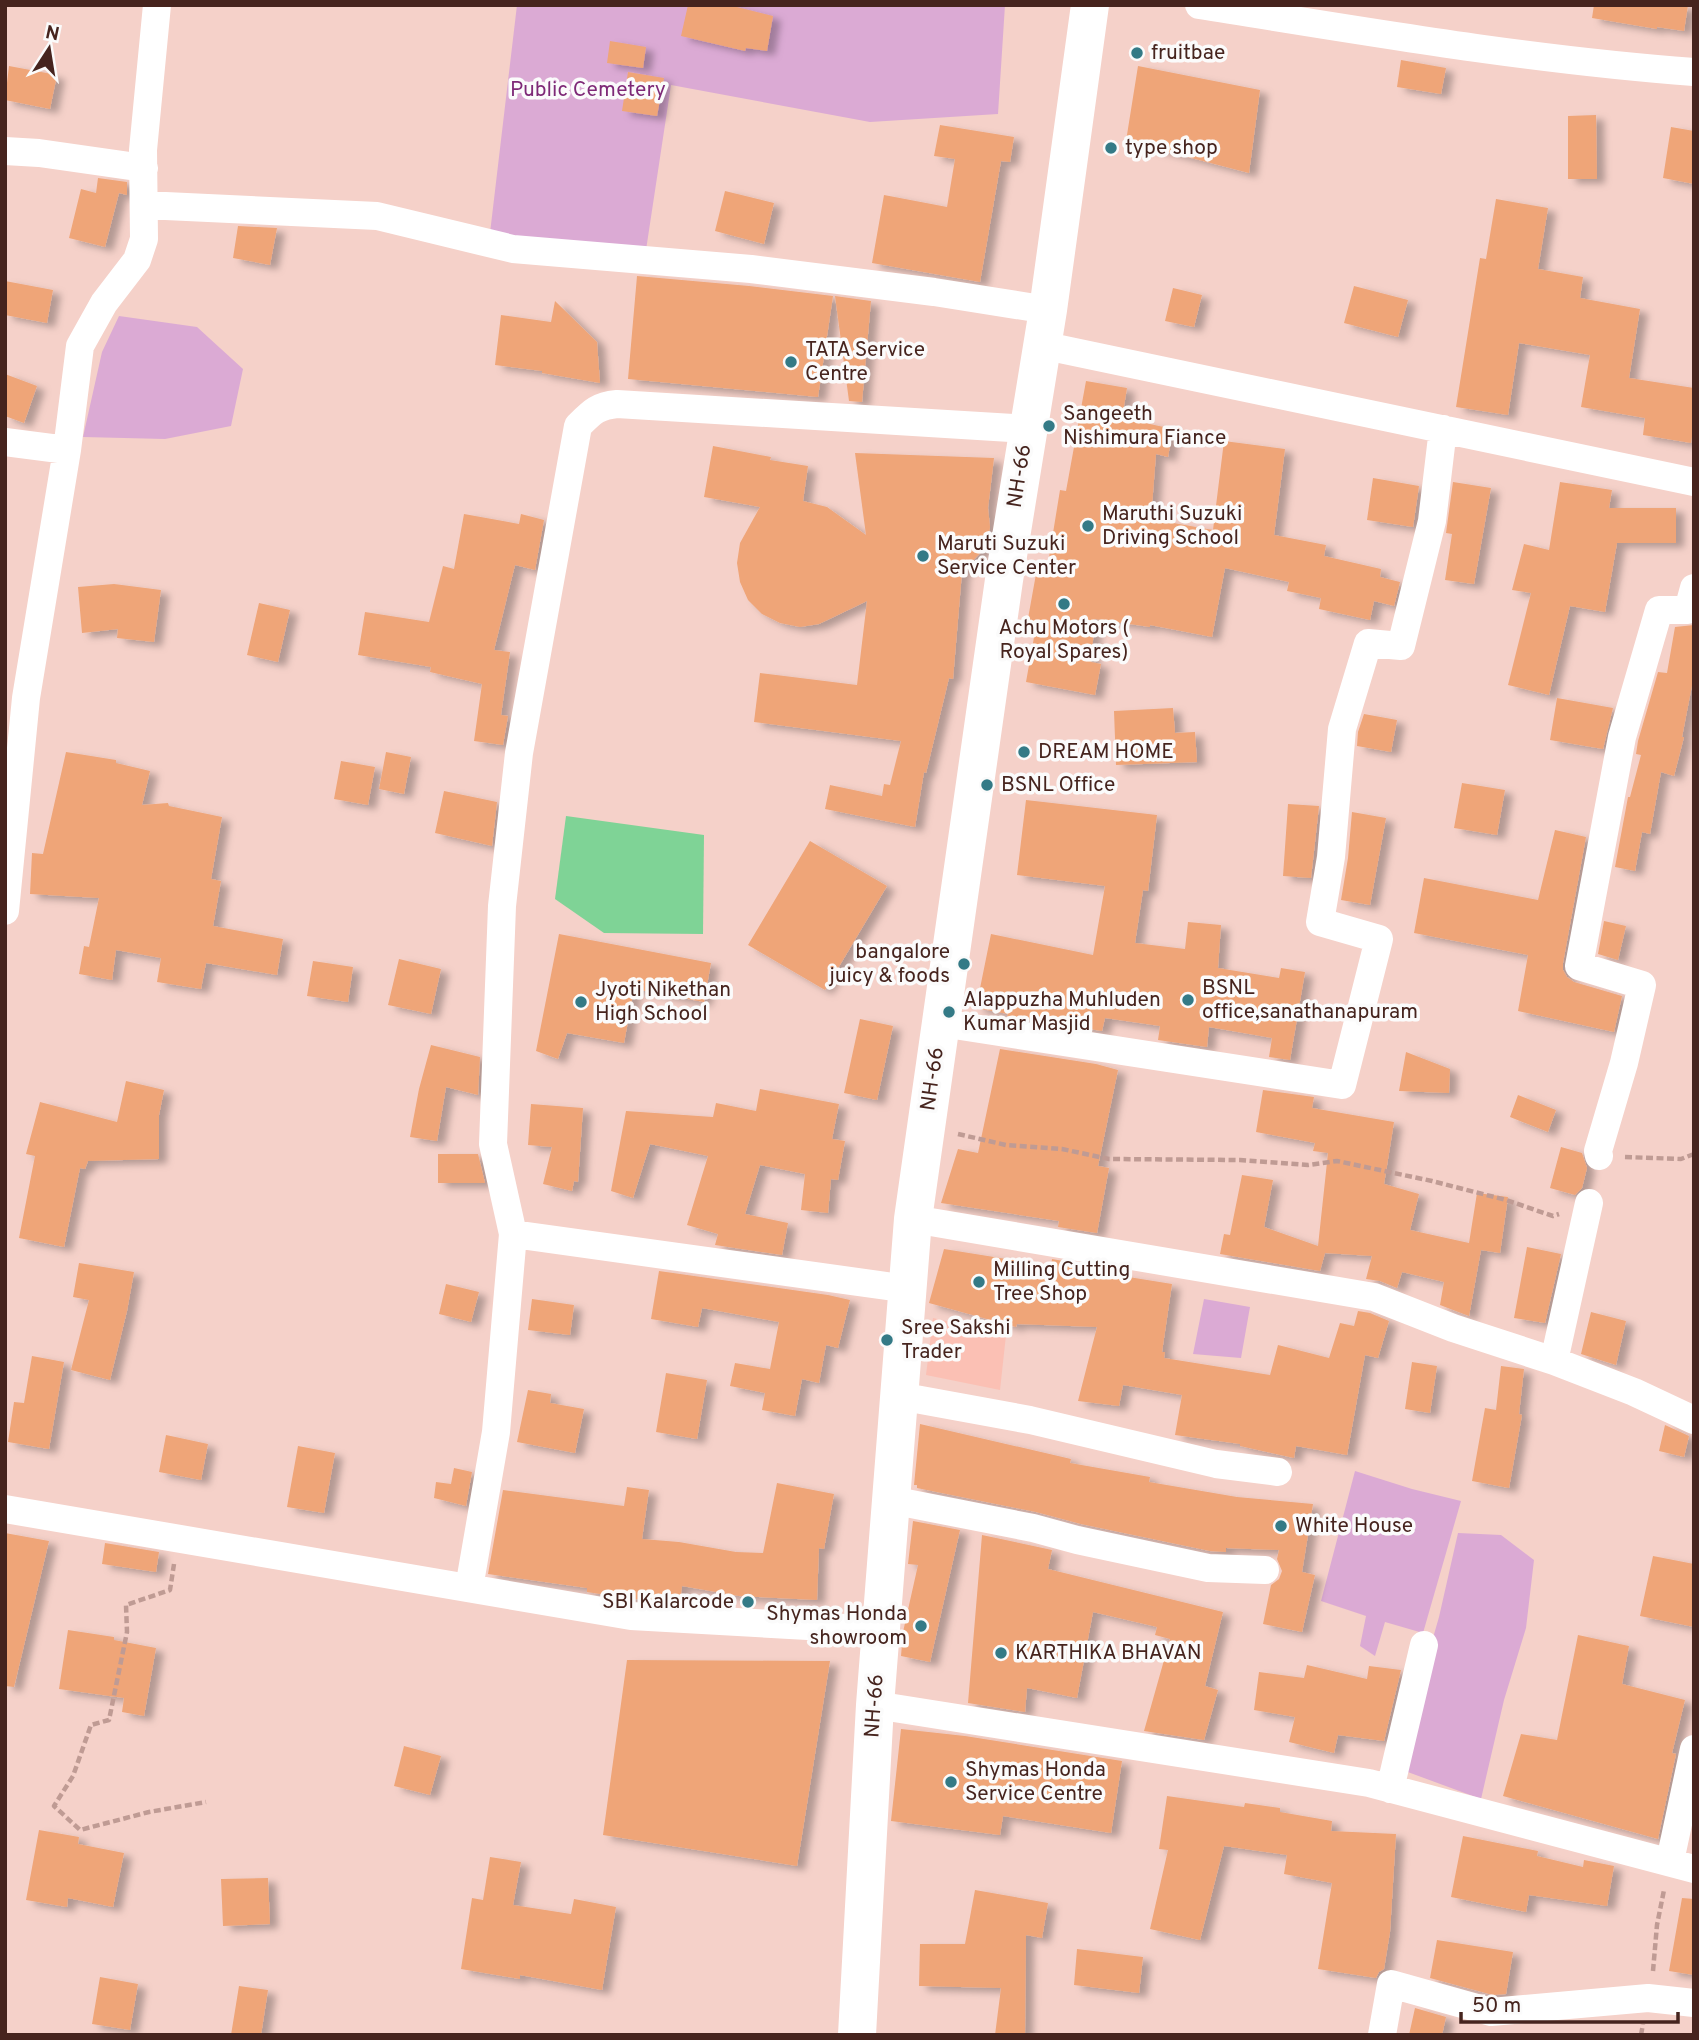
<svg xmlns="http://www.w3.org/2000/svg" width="1699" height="2040" font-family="Overpass,sans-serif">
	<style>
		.built { fill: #fbc0b4 }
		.green { fill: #dbaad4 }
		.water { fill: #7fd396 }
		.building { fill: #efa578; filter: url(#shadow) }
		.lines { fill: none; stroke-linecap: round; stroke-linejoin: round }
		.path { stroke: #bf9b94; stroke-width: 4.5; stroke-dasharray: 7 3.5; stroke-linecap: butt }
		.street { stroke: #fff; stroke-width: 28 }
		.primary { stroke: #fff; stroke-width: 38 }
		.poi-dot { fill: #347a86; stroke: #fbfbfb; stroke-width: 2.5 }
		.labels { text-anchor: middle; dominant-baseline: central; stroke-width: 7; stroke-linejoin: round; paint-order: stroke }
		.poi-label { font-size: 21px; fill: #46241e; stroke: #fbfbfb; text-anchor: start }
		.park-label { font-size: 21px; fill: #7e2977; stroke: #fbfbfb }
		.street-label { font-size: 21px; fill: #46241e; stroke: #fbfbfb }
	</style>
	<defs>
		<filter id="shadow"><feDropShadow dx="8" dy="4.5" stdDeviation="3.5" flood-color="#0004"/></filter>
	</defs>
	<rect width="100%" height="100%" fill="#f5d1c9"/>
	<path class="built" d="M 933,1318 L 1006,1335 L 1000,1390 L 926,1375 Z"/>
	<path class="green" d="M 517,5 L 1005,5 L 998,114 L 870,122 L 671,85 L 646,250 L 490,233 Z
		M 119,316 L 197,327 L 243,369 L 231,426 L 165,439 L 83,437 L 102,352 Z
		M 1204,1299 L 1250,1307 L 1241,1358 L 1193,1354 Z
		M 1355,1471 L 1412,1489 L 1461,1501 L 1423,1633 L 1385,1622 L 1375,1656 L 1360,1646 L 1366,1616 L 1321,1601 Z
		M 1458,1533 L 1501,1535 L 1534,1560 L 1526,1628 L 1504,1700 L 1481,1799 L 1405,1771 L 1416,1697 L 1439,1617 Z"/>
	<path class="water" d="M 566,816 L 704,835 L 703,934 L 604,933 L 555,899 Z"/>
	<path class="building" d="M 688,5 L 729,5 L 773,16 L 767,51 L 746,48 L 745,51 L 681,36 Z
		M 1594,5 L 1688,5 L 1684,31 L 1657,27 L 1657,29 L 1592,18 Z
		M 610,41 L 646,47 L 643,68 L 607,63 Z
		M 1401,60 L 1446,68 L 1441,94 L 1397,87 Z
		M 9,66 L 57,75 L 50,109 L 5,100 Z
		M 1138,66 L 1260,90 L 1249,173 L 1126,141 Z
		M 628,72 L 664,78 L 657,116 L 622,111 Z
		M 1596,115 L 1597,179 L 1568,179 L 1568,116 Z
		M 940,125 L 1014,137 L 1010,162 L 1001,161 L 980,282 L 872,263 L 884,195 L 947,207 L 955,159 L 934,156 Z
		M 1671,127 L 1694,131 L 1694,184 L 1663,178 Z
		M 98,178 L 127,182 L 127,195 L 119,193 L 105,247 L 69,238 L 81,189 L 96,193 Z
		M 725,191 L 774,203 L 764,244 L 715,231 Z
		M 1496,199 L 1548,208 L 1538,269 L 1583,277 L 1580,298 L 1640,309 L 1629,378 L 1694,388 L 1694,423 L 1691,443 L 1643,435 L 1645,418 L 1581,407 L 1590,355 L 1519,343 L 1508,415 L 1456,407 L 1480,258 L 1486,259 Z
		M 238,226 L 277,228 L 270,265 L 233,258 Z
		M 637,276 L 749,286 L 833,296 L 818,397 L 628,379 Z
		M 5,281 L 53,290 L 47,323 L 5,315 Z
		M 1354,286 L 1408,300 L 1398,337 L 1344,323 Z
		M 1173,288 L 1202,295 L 1194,327 L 1165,321 Z
		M 835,296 L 871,301 L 862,402 L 849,401 Z
		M 555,301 L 597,342 L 600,383 L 542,373 L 542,371 L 495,365 L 501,315 L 551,322 Z
		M 5,374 L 37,386 L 24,423 L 5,416 Z
		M 1086,381 L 1127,388 L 1122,418 L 1173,429 L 1168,457 L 1156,454 L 1151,519 L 1213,530 L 1224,441 L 1285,449 L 1274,535 L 1326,545 L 1324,556 L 1381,569 L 1380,577 L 1400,582 L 1394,606 L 1374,601 L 1370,620 L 1319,609 L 1321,598 L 1287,591 L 1289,582 L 1225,568 L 1212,637 L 1150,625 L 1150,627 L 1095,619 L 1091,662 L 1101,664 L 1095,695 L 1026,682 L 1036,626 L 1027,624 L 1036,574 L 1046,576 L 1060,490 L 1066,491 Z
		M 713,446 L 771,457 L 770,460 L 808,466 L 803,501 L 827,507 L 866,535 L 855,453 L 994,458 L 988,508 L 990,527 L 987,546 L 962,572 L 953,679 L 949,678 L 926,773 L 924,772 L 915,827 L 825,809 L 830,785 L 882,796 L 884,784 L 890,785 L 901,741 L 754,722 L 760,673 L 857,685 L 867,601 L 819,624 L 800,627 L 780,623 L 762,614 L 748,600 L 740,582 L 737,563 L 740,543 L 760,507 L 704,497 Z
		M 1373,478 L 1419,486 L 1413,527 L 1367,520 Z
		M 1453,482 L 1491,488 L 1474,584 L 1445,580 L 1452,534 L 1446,533 Z
		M 1560,482 L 1612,490 L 1609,508 L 1676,508 L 1676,543 L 1617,543 L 1605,612 L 1570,606 L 1549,695 L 1508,685 L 1531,593 L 1512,590 L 1524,544 L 1549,550 Z
		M 464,514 L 519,524 L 521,514 L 544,520 L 535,570 L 515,565 L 494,650 L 510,652 L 501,715 L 508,716 L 503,745 L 474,741 L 482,684 L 430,672 L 431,667 L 358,655 L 365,612 L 429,622 L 443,566 L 454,569 Z
		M 114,584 L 161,590 L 154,642 L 117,638 L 118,629 L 82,633 L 78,587 Z
		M 259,603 L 290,610 L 278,662 L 247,655 Z
		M 1694,625 L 1694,675 L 1682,737 L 1684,737 L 1674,776 L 1661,772 L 1650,834 L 1642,832 L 1635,871 L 1615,867 L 1628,797 L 1630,797 L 1641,755 L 1636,754 L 1638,741 L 1658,672 L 1667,673 L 1675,627 Z
		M 1557,698 L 1613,708 L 1603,749 L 1550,740 Z
		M 1173,708 L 1175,733 L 1195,732 L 1197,762 L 1116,765 L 1114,711 Z
		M 1364,714 L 1397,720 L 1391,752 L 1357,746 L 1358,732 Z
		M 66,752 L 116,760 L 116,763 L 150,771 L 142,805 L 168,803 L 169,806 L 222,817 L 211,879 L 221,881 L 213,926 L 283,939 L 277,975 L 206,963 L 201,989 L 157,982 L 161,958 L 116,950 L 112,980 L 79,974 L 84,946 L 89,947 L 99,898 L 30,894 L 32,853 L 43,854 Z
		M 386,752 L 411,757 L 404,794 L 379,789 Z
		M 341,761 L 375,767 L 368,805 L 334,799 Z
		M 1462,783 L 1505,790 L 1497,835 L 1454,828 Z
		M 444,791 L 497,802 L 492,846 L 435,833 Z
		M 1026,800 L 1157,815 L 1148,891 L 1143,890 L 1135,943 L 1185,949 L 1188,922 L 1221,925 L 1218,968 L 1279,978 L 1281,968 L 1305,972 L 1290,1060 L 1269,1057 L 1272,1038 L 1209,1027 L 1207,1047 L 1158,1040 L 1160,1026 L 1105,1018 L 1102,1031 L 1007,1016 L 1008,1014 L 976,1008 L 991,934 L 1093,955 L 1105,886 L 1017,875 Z
		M 1288,804 L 1319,806 L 1311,878 L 1283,876 Z
		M 1352,812 L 1386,818 L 1370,905 L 1341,900 L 1348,858 Z
		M 1555,830 L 1586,837 L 1563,963 L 1563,970 L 1567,977 L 1574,982 L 1622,996 L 1614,1032 L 1518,1011 L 1528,955 L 1414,933 L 1424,878 L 1538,900 Z
		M 810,841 L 887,886 L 825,990 L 748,945 Z
		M 1604,921 L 1626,926 L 1618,960 L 1598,954 Z
		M 559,934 L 711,963 L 704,1002 L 634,989 L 624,1043 L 567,1033 L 558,1059 L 536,1051 Z
		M 399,959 L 441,969 L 431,1014 L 388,1005 Z
		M 313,961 L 353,967 L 348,1002 L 307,996 Z
		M 860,1019 L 893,1026 L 877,1100 L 844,1093 Z
		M 431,1045 L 480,1057 L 478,1095 L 446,1087 L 437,1141 L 410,1137 L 419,1089 Z
		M 1000,1049 L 1096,1064 L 1118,1070 L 1098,1166 L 1109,1168 L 1097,1233 L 1058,1227 L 1059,1221 L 941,1203 L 958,1149 L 978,1153 Z
		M 1406,1052 L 1450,1069 L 1449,1093 L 1399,1091 Z
		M 126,1081 L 164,1090 L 159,1115 L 159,1159 L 88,1161 L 85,1169 L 80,1168 L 64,1247 L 19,1238 L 35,1156 L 26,1154 L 40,1102 L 117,1122 Z
		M 760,1089 L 839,1104 L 832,1139 L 845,1141 L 838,1180 L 831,1179 L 828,1213 L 801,1210 L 805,1174 L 760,1165 L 745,1214 L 788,1223 L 782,1255 L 715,1245 L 718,1234 L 687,1225 L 708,1156 L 650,1144 L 633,1198 L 611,1191 L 626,1111 L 713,1117 L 716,1103 L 756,1111 Z
		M 1263,1090 L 1314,1097 L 1312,1108 L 1394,1122 L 1384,1184 L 1419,1194 L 1410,1230 L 1469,1243 L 1477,1193 L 1508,1197 L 1500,1253 L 1481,1250 L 1469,1316 L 1440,1305 L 1444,1282 L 1402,1272 L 1397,1288 L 1380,1281 L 1366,1279 L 1372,1256 L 1325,1253 L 1320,1271 L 1220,1254 L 1224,1234 L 1230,1235 L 1242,1175 L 1273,1180 L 1264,1227 L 1318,1246 L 1328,1153 L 1313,1151 L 1315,1143 L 1256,1132 Z
		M 1518,1095 L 1556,1110 L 1548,1132 L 1510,1117 Z
		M 531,1104 L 583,1108 L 578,1182 L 574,1181 L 572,1191 L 543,1184 L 552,1147 L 528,1145 Z
		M 1561,1147 L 1582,1153 L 1587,1168 L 1582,1188 L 1575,1195 L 1550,1188 Z
		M 438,1154 L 478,1154 L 485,1183 L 438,1183 Z
		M 1527,1247 L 1561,1254 L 1545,1323 L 1514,1318 Z
		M 944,1249 L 1051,1266 L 1052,1259 L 1091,1266 L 1091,1269 L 1111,1272 L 1110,1274 L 1172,1284 L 1162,1352 L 1165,1352 L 1164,1358 L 1270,1375 L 1278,1345 L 1329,1358 L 1340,1323 L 1354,1326 L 1358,1311 L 1370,1313 L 1389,1321 L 1378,1358 L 1365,1355 L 1347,1455 L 1296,1446 L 1294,1458 L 1240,1446 L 1240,1444 L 1175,1435 L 1182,1395 L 1123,1385 L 1119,1406 L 1078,1401 L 1097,1327 L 1017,1324 L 1016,1327 L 929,1303 Z
		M 79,1263 L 134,1272 L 127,1311 L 110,1380 L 71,1370 L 89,1300 L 73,1297 Z
		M 659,1271 L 828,1295 L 850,1300 L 838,1348 L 826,1345 L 819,1383 L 802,1379 L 795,1416 L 762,1410 L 765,1393 L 730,1386 L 735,1363 L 770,1369 L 779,1322 L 702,1308 L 698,1327 L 651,1319 Z
		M 446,1284 L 479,1292 L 471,1322 L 439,1314 Z
		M 532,1299 L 574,1305 L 570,1335 L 528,1330 Z
		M 1591,1312 L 1626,1321 L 1616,1365 L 1581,1354 Z
		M 32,1356 L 64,1362 L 49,1449 L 8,1442 L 14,1402 L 24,1403 Z
		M 1412,1362 L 1437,1366 L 1430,1413 L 1405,1409 Z
		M 1501,1366 L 1524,1369 L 1519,1414 L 1522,1415 L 1509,1488 L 1472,1481 L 1485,1408 L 1496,1410 Z
		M 666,1373 L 707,1380 L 697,1439 L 656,1432 Z
		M 528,1390 L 551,1394 L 550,1403 L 584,1409 L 575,1453 L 517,1442 Z
		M 920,1424 L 1071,1459 L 1070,1463 L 1150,1477 L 1149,1482 L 1237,1497 L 1313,1504 L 1302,1572 L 1315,1575 L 1302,1632 L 1263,1624 L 1271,1585 L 1279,1579 L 1282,1571 L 1277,1559 L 1279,1550 L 1226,1548 L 1226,1552 L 1210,1551 L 1081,1524 L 1036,1512 L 917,1488 L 917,1485 L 914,1485 Z
		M 1665,1425 L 1689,1436 L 1684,1457 L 1659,1451 Z
		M 166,1435 L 208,1444 L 201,1480 L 159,1472 Z
		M 298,1446 L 335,1453 L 324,1513 L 287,1507 Z
		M 454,1468 L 472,1472 L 466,1506 L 434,1498 L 436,1482 L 451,1484 Z
		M 777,1483 L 834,1494 L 824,1549 L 819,1548 L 817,1600 L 739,1596 L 682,1586 L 680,1602 L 633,1599 L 587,1592 L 587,1588 L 488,1574 L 503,1490 L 624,1506 L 627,1487 L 649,1490 L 642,1539 L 679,1542 L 736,1552 L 763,1553 Z
		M 913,1521 L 960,1530 L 930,1662 L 901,1656 L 903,1632 L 918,1565 L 908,1564 Z
		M 5,1533 L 49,1541 L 14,1687 L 5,1686 Z
		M 982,1535 L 1052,1550 L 1048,1569 L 1223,1612 L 1205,1686 L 1218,1690 L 1204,1740 L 1144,1731 L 1170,1639 L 1155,1635 L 1157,1627 L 1093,1612 L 1077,1698 L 1027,1688 L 1025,1712 L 968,1703 Z
		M 105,1543 L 159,1552 L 156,1572 L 102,1564 Z
		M 1653,1556 L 1694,1564 L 1694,1627 L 1640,1616 Z
		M 68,1630 L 114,1637 L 114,1640 L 156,1648 L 144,1716 L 122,1712 L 124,1698 L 59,1689 Z
		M 1578,1635 L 1629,1646 L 1622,1684 L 1685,1700 L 1672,1753 L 1676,1754 L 1658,1839 L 1503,1796 L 1521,1734 L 1557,1740 Z
		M 627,1660 L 830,1661 L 797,1866 L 603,1835 Z
		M 1307,1665 L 1367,1679 L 1369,1666 L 1401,1670 L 1384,1741 L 1338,1735 L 1334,1753 L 1289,1742 L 1295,1717 L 1254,1710 L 1259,1672 L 1304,1678 Z
		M 901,1729 L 965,1736 L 1122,1761 L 1111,1833 L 1003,1816 L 1000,1835 L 891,1821 Z
		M 404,1746 L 441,1756 L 430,1795 L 394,1786 Z
		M 1167,1796 L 1244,1807 L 1245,1803 L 1280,1808 L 1280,1812 L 1332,1821 L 1331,1831 L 1396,1834 L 1390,1932 L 1384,1969 L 1379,1972 L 1376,1978 L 1318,1969 L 1332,1883 L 1284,1874 L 1287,1855 L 1224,1846 L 1200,1940 L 1150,1929 L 1168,1850 L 1159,1849 Z
		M 39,1830 L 79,1837 L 78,1844 L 124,1853 L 113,1907 L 68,1898 L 67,1907 L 26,1900 Z
		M 1463,1836 L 1538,1851 L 1537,1856 L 1583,1867 L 1584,1860 L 1614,1866 L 1607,1906 L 1529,1895 L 1526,1912 L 1451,1897 Z
		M 490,1857 L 521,1862 L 513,1905 L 571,1914 L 574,1899 L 616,1907 L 602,1990 L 520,1975 L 520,1979 L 461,1969 L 472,1898 L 483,1900 Z
		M 268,1878 L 270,1924 L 223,1926 L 221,1879 Z
		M 975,1890 L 1048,1903 L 1042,1938 L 1026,1935 L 1025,2035 L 995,2035 L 1001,1988 L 919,1986 L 920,1944 L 965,1944 Z
		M 1682,1898 L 1694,1899 L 1694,1975 L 1669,1971 Z
		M 1437,1940 L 1513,1952 L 1506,1994 L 1493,1995 L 1430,1978 Z
		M 1077,1949 L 1143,1957 L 1139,1993 L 1074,1985 Z
		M 100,1977 L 138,1984 L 130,2030 L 92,2024 Z
		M 239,1986 L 268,1990 L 261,2035 L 231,2035 Z
		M 1415,2008 L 1446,2017 L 1442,2035 L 1409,2035 Z"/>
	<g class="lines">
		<path class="path" d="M 958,1134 L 1006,1145 L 1062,1149 L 1109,1159 L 1240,1160 L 1308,1165 L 1337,1161 L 1432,1181 L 1506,1200 L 1553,1216 L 1559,1214
			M 1625,1157 L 1681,1159 L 1694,1154
			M 174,1564 L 170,1590 L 126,1605 L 127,1632 L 109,1720 L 91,1725 L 73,1776 L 54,1806 L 80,1830 L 149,1812 L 206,1802
			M 1653,1971 L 1657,1925 L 1664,1890
			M 1641,2035 L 1643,2024"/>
		<path class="street" d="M 1199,5 C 1364,31 1528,60 1694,72
			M 5,151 L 39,153 L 144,168
			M 144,205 L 377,216 L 513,249 L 751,269 L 934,292 L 1048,310
			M 1041,345 L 1694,482
			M 5,442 L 67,450
			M 5,911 L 26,698 L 67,450 L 80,346 L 104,303 L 137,260 L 144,239 L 143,150 L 157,5
			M 941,1023 L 1342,1085 L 1379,939 L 1320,922 L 1331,857 L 1342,729 L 1368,643 L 1401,646 L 1432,521 L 1443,429
			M 1599,1156 L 1598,1151 L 1624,1063 L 1642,985 L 1579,966 L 1622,737 L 1659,610 L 1688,610 L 1694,588
			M 913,1219 L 1374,1297 L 1453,1328 L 1554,1361 L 1634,1392 L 1694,1420
			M 908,1289 L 513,1234 L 493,1144 L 502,906 L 519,753 L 578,426 C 592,412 597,406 617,404 L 1028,429
			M 1554,1361 L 1589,1203
			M 899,1396 L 1030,1420 L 1216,1464 L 1278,1472
			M 891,1500 L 1033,1528 L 1077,1540 L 1208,1568 L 1265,1570
			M 5,1509 L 631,1616 L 880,1630
			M 469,1588 L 496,1432 L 513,1234
			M 875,1705 L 1369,1783 L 1694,1869
			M 1390,1789 L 1424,1645
			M 1670,1861 L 1694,1749
			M 1382,2035 L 1391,1984 L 1491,2012 L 1648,1998 L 1694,2003"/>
		<path class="primary" d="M 857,2035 L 875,1705 L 913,1219 L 1004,580 L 1048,310 L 1090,5"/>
	</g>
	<g class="poi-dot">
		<circle cx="1137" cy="53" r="7"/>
		<circle cx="1111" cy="148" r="7"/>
		<circle cx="791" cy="362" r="7"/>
		<circle cx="1049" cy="426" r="7"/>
		<circle cx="1088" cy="526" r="7"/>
		<circle cx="923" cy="556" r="7"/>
		<circle cx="1064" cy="604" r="7"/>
		<circle cx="1024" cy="752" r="7"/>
		<circle cx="987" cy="785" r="7"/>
		<circle cx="964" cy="964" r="7"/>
		<circle cx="1188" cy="1000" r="7"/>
		<circle cx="581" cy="1002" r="7"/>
		<circle cx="949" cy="1012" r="7"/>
		<circle cx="979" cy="1282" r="7"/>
		<circle cx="887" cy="1340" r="7"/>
		<circle cx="1281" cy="1526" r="7"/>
		<circle cx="748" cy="1602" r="7"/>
		<circle cx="921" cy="1626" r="7"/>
		<circle cx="1001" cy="1653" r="7"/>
		<circle cx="951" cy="1782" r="7"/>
	</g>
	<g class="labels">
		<g class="poi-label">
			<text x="1151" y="53">fruitbae</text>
			<text x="1125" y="148">type shop</text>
			<text x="805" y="350">TATA Service<tspan x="805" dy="24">Centre</tspan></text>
			<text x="1063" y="414">Sangeeth<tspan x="1063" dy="24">Nishimura Fiance</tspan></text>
			<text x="1102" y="514">Maruthi Suzuki<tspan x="1102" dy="24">Driving School</tspan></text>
			<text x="937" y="544">Maruti Suzuki<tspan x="937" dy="24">Service Center</tspan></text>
			<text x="1064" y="628" text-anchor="middle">Achu Motors (<tspan x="1064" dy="24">Royal Spares)</tspan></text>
			<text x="1038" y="752">DREAM HOME</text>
			<text x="1001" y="785">BSNL Office</text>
			<text x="950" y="952" text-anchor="end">bangalore<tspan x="950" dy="24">juicy &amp; foods</tspan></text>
			<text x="1202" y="988">BSNL<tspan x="1202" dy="24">office,sanathanapuram</tspan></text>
			<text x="595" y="990">Jyoti Nikethan<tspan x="595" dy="24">High School</tspan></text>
			<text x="963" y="1000">Alappuzha Muhluden<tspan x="963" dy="24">Kumar Masjid</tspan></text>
			<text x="993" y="1270">Milling Cutting<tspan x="993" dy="24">Tree Shop</tspan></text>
			<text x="901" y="1328">Sree Sakshi<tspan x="901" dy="24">Trader</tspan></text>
			<text x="1295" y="1526">White House</text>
			<text x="734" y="1602" text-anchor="end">SBI Kalarcode</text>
			<text x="907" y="1614" text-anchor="end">Shymas Honda<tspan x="907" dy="24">showroom</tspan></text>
			<text x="1015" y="1653">KARTHIKA BHAVAN</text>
			<text x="965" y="1770">Shymas Honda<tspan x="965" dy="24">Service Centre</tspan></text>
		</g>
		<g class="park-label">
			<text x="588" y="90">Public Cemetery</text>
		</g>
		<g class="street-label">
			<text transform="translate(1020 476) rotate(-81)">NH-66</text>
			<text transform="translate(933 1079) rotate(-82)">NH-66</text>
			<text transform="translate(875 1706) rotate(-86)">NH-66</text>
		</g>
	</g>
	<rect width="1699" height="2040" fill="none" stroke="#46241e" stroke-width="14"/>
	<g transform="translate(49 49) rotate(12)" stroke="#fbfbfb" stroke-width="5" paint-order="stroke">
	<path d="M0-5L12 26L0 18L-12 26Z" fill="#46241e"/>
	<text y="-10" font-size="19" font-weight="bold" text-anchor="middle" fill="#46241e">N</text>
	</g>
	<path d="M1461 2012v10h217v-10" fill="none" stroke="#46241e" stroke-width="3.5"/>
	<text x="1472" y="2012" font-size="21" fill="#46241e" stroke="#fbfbfb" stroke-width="5" paint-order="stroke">50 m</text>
</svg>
